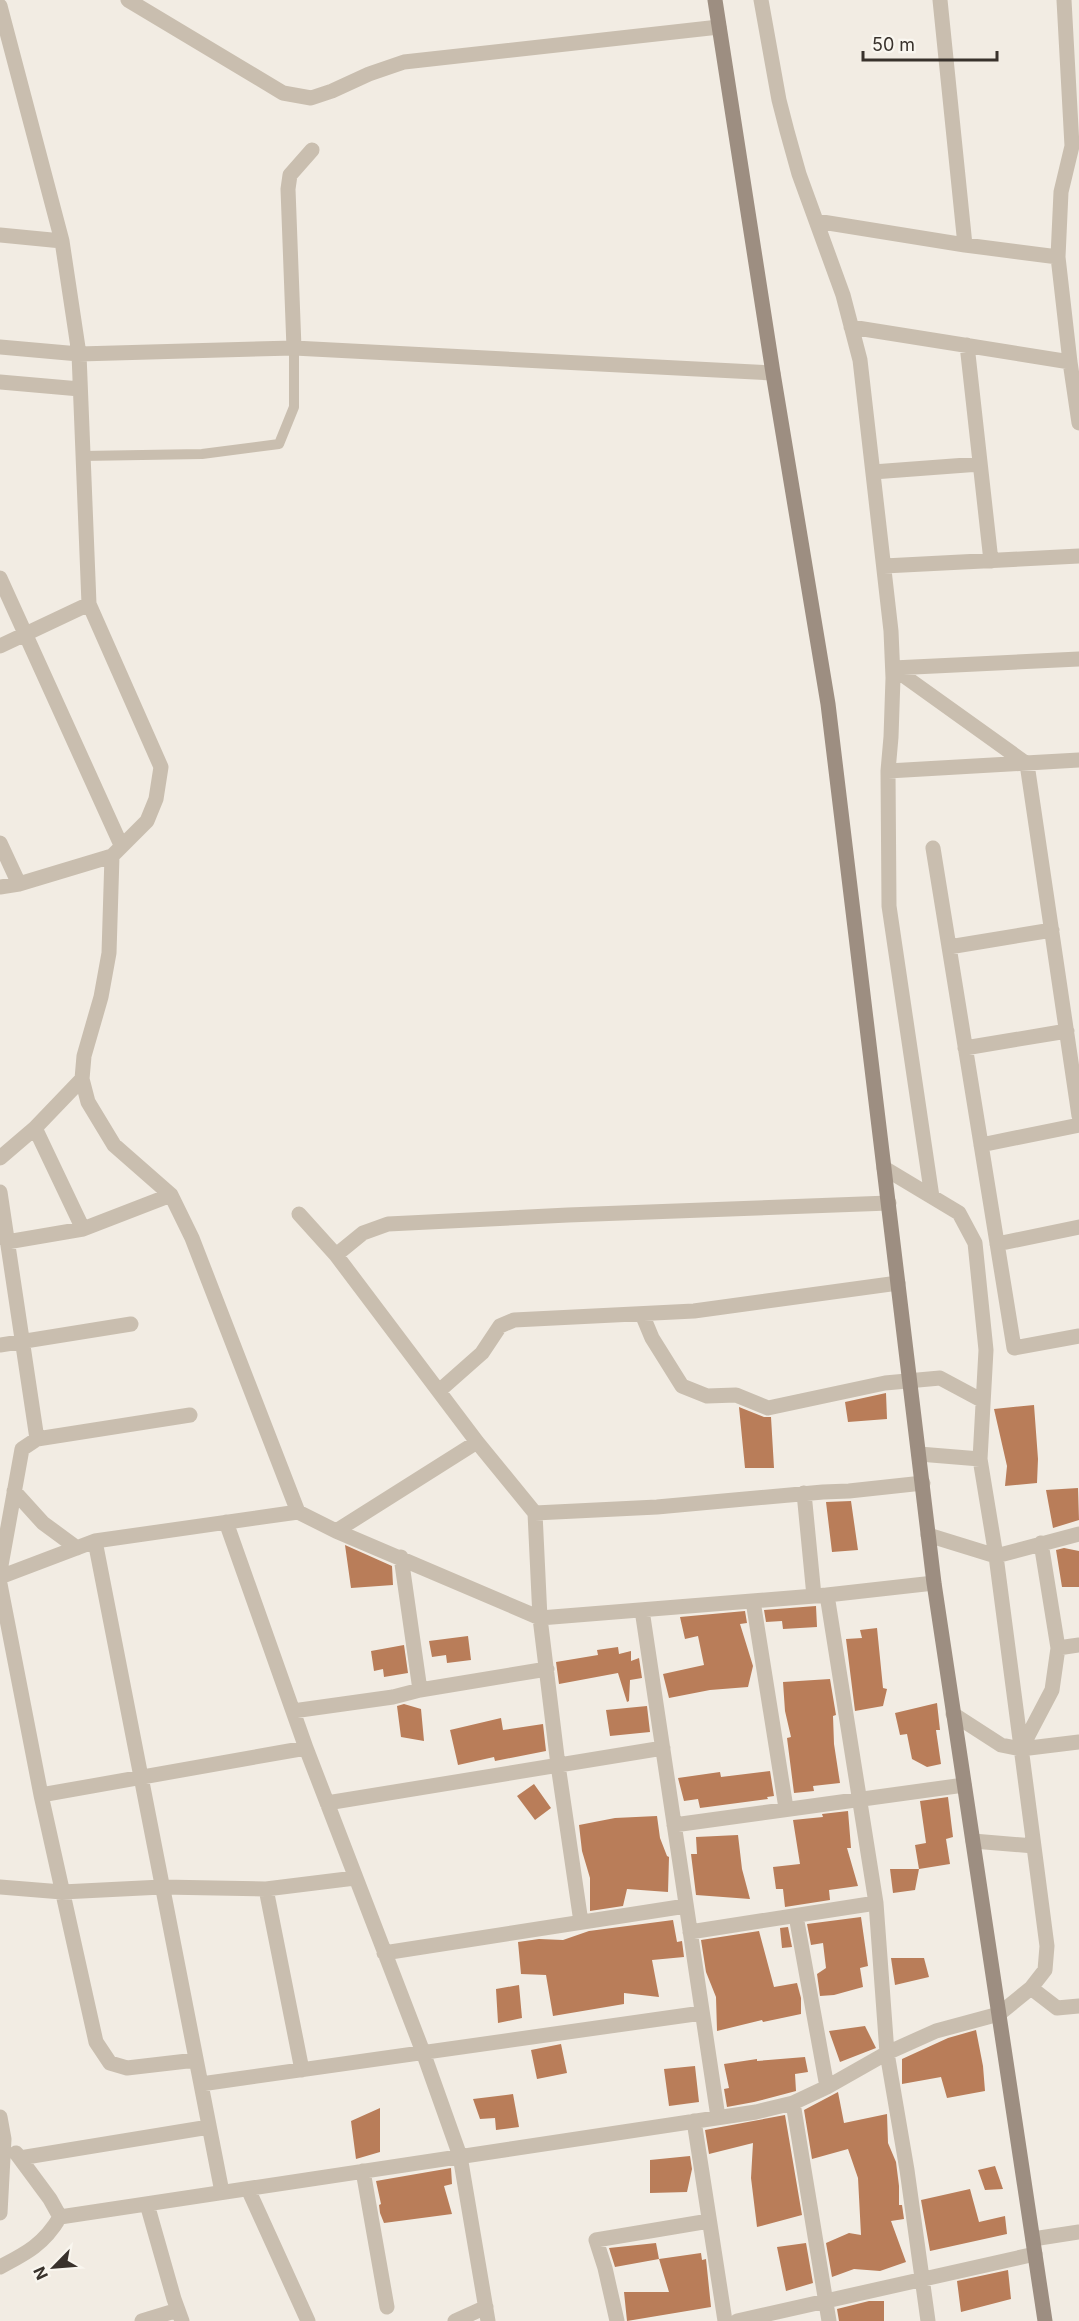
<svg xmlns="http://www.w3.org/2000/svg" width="1079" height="2321" font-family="Inter,sans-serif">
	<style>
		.building { fill: #b97d59 }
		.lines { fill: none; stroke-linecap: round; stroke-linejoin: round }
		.lane { stroke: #c9beaf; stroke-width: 10 }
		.street { stroke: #c9beaf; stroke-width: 15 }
		.secondary { stroke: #9d8e81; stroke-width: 15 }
	</style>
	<rect width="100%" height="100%" fill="#f2ece3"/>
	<path class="building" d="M 886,1393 L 887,1419 L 848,1422 L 845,1402 Z
		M 1034,1405 L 1038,1459 L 1037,1483 L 1005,1486 L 1007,1466 L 994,1409 Z
		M 739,1407 L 764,1417 L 771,1417 L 774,1468 L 745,1468 Z
		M 1078,1488 L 1079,1520 L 1053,1528 L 1046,1490 Z
		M 851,1501 L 858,1550 L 832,1552 L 826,1502 Z
		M 345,1545 L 392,1566 L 393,1585 L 351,1588 Z
		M 1064,1548 L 1079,1551 L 1079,1587 L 1062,1587 L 1056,1550 Z
		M 816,1606 L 817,1627 L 783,1629 L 782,1621 L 766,1622 L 764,1610 Z
		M 745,1611 L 747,1623 L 740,1624 L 753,1666 L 748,1687 L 710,1690 L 669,1698 L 663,1674 L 704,1665 L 698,1636 L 685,1639 L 680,1617 Z
		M 877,1628 L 883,1688 L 887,1689 L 883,1706 L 855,1711 L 846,1639 L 862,1638 L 860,1630 Z
		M 468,1636 L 471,1660 L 447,1663 L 446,1655 L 432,1657 L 429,1641 Z
		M 404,1645 L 408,1673 L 384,1677 L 383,1669 L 374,1671 L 371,1651 Z
		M 618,1647 L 619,1654 L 631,1651 L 631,1661 L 639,1658 L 642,1678 L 630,1680 L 629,1701 L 627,1702 L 618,1673 L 559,1684 L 556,1662 L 598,1655 L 597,1650 Z
		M 830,1679 L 836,1715 L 833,1716 L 834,1744 L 840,1783 L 813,1786 L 814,1791 L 794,1793 L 787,1738 L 791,1737 L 785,1711 L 783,1682 Z
		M 937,1703 L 940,1730 L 936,1730 L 941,1764 L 927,1767 L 912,1759 L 907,1734 L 900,1735 L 895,1713 Z
		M 404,1704 L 421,1709 L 424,1741 L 401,1737 L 397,1706 Z
		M 647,1706 L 650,1732 L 610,1736 L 606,1710 Z
		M 501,1718 L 503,1730 L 543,1724 L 546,1751 L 495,1761 L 494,1757 L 458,1765 L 450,1730 Z
		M 770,1771 L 774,1796 L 767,1797 L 768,1799 L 700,1808 L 698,1799 L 684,1801 L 678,1778 L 720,1772 L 721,1777 Z
		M 534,1784 L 551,1808 L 535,1820 L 517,1796 Z
		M 948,1797 L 953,1837 L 946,1839 L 950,1864 L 919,1869 L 915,1845 L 926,1843 L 920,1801 Z
		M 848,1811 L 851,1848 L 847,1848 L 858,1886 L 829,1890 L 830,1900 L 785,1907 L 783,1889 L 776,1889 L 773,1867 L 800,1864 L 793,1820 L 823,1817 L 822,1814 Z
		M 657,1816 L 660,1838 L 667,1856 L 669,1857 L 668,1892 L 627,1889 L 623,1906 L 590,1911 L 590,1878 L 582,1851 L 579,1825 L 615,1818 Z
		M 738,1835 L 742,1869 L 750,1899 L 696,1895 L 691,1854 L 697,1854 L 696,1837 Z
		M 890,1869 L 919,1869 L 915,1890 L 893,1893 Z
		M 861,1917 L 868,1966 L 860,1968 L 863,1987 L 834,1995 L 820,1996 L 817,1974 L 826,1968 L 823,1943 L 811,1945 L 807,1924 Z
		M 673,1920 L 677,1942 L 682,1941 L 684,1957 L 652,1960 L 659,1997 L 624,1993 L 624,2004 L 553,2016 L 546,1975 L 521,1974 L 518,1942 L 539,1939 L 563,1940 L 589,1931 Z
		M 788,1927 L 792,1947 L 782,1948 L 780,1928 Z
		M 759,1931 L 774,1987 L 797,1983 L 801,1998 L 801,2014 L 763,2022 L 762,2020 L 717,2031 L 716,1997 L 706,1972 L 701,1940 Z
		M 891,1958 L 924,1958 L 929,1977 L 895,1985 Z
		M 519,1985 L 522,2018 L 498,2023 L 496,1989 Z
		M 865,2026 L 876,2048 L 840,2062 L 829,2031 Z
		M 976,2030 L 983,2066 L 985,2091 L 947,2098 L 941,2077 L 902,2084 L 902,2059 L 948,2038 Z
		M 561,2044 L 567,2073 L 537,2079 L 531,2050 Z
		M 805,2057 L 808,2072 L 795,2074 L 796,2091 L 754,2102 L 727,2107 L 724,2089 L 729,2088 L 724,2064 L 757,2059 L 757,2061 Z
		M 695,2066 L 699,2102 L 669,2106 L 664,2069 Z
		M 838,2092 L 844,2123 L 887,2114 L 888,2143 L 896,2162 L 899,2186 L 899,2205 L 902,2205 L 904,2219 L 891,2221 L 906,2262 L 880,2271 L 854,2269 L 832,2277 L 826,2243 L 849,2233 L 861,2235 L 858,2178 L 848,2149 L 812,2159 L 804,2110 Z
		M 513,2094 L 519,2127 L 496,2130 L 495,2118 L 480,2119 L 473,2099 Z
		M 380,2108 L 380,2152 L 356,2159 L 351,2121 Z
		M 785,2115 L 802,2215 L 757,2227 L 751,2178 L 753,2143 L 709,2154 L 705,2130 Z
		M 690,2156 L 692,2169 L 687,2192 L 650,2193 L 650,2160 Z
		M 995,2166 L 1003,2189 L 985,2190 L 978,2170 Z
		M 451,2168 L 452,2184 L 444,2186 L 452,2214 L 384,2223 L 380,2213 L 379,2205 L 381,2204 L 376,2181 Z
		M 970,2189 L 979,2222 L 1005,2216 L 1007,2234 L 930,2251 L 921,2200 Z
		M 656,2243 L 659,2259 L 615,2267 L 609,2248 Z
		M 806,2243 L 813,2283 L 786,2291 L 777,2247 Z
		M 701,2253 L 702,2260 L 706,2259 L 711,2307 L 627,2321 L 624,2292 L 669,2292 L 659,2259 Z
		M 1008,2270 L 1011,2299 L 961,2312 L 957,2281 Z
		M 869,2301 L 884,2301 L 884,2321 L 839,2321 L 837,2309 Z"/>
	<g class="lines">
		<path class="lane" d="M 82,456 L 202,454 L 279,444 L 294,407 L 294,348"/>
		<path class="street" d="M 128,0 L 283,93 L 311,98 L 332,91 L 369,74 L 404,62 L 719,27
			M 761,0 L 779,100 L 787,131 L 799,174 L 843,295 L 860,360 L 891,631 L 893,678 L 891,737 L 888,771 L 889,906 L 932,1197
			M 940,0 L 965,245
			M 1064,0 L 1072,146 L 1061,192 L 1058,257 L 1070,362 L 1079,423
			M 0,6 L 62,241 L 79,354 L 89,604 L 161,767 L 156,799 L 147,821 L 112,856 L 109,953 L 101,997 L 84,1056 L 82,1079 L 88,1102 L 114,1145 L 171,1195 L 192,1238 L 298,1512
			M 816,221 L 965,245 L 1058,257
			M 0,235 L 62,241
			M 851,327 L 1070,362
			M 967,345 L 991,561
			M 0,347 L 79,354 L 294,348 L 773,373
			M 294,348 L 288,189 L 290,175 L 312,150
			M 0,382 L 80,389
			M 873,472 L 980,464
			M 884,566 L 1079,556
			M 0,578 L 121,845
			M 0,646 L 89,604
			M 893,668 L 1027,764 L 1079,1116
			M 893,668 L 1079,659
			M 888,771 L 1079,760
			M 0,843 L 19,884
			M 933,848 L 1014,1348 L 1079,1336
			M 0,887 L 19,884 L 112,856
			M 949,947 L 1052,930
			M 965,1048 L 1067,1031
			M 35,1128 L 83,1229
			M 981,1145 L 1079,1125
			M 0,1158 L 35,1128 L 82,1079
			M 0,1192 L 37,1439
			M 299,1214 L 336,1255 L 477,1442 L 535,1513 L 540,1618 L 558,1765 L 581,1922
			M 7,1242 L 83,1229 L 171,1195
			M 997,1244 L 1079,1227
			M 336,1255 L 363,1233 L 388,1224 L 568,1215 L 889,1203
			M 642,1314 L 652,1338 L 682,1386 L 707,1396 L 736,1395 L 768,1408 L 885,1383 L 940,1378 L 983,1401
			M 0,1345 L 131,1324
			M 439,1391 L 482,1353 L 500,1326 L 514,1320 L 694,1311 L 898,1283
			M 919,1454 L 980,1459
			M 14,1491 L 43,1523 L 77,1548
			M 804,1493 L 814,1596
			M 535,1513 L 657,1507 L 823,1492 L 849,1491 L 923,1483
			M 226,1522 L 306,1748 L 423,2052 L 460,2156 L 488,2321
			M 336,1531 L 477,1442
			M 928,1535 L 996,1556 L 1079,1534
			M 95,1541 L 222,2192
			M 401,1557 L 420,1690
			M 0,1571 L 22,1449 L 37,1439 L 190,1415
			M 0,1577 L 95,1541 L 298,1512 L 336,1531 L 540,1618 L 827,1595 L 934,1583
			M 0,1584 L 41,1795 L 96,2042 L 110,2063 L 127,2068 L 196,2060
			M 827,1595 L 876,1903 L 887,2053 L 907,2170 L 928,2321
			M 753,1601 L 786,1808
			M 642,1610 L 718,2117
			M 1058,1648 L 1079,1645
			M 293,1711 L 393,1697 L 420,1690 L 547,1669
			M 953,1714 L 1001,1745 L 1021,1749 L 1079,1742
			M 1021,1749 L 1052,1690 L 1058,1648 L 1041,1543
			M 41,1795 L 306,1748
			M 327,1803 L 663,1748
			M 674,1825 L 964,1785
			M 973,1841 L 1034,1846
			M 0,1887 L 62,1892 L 162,1887 L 266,1889 L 355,1878
			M 266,1889 L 302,2070
			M 796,1916 L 827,2087
			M 690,1932 L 876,1903
			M 384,1953 L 686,1906
			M 1031,1988 L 1057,2008 L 1079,2006
			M 201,2084 L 702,2013
			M 793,2103 L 829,2321
			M 0,2117 L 4,2139 L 0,2213
			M 694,2121 L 725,2321
			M 16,2153 L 50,2199 L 60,2217
			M 20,2158 L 209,2127
			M 363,2171 L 387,2307
			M 248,2189 L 308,2321
			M 147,2204 L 174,2299 L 182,2321
			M 60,2217 L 756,2112 L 793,2103 L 827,2087 L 887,2053 L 936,2031 L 999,2014 L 1031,1988 L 1045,1970 L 1047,1946 L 996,1556 L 980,1459 L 986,1350 L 975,1243 L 959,1213 L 884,1168
			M 1033,2239 L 1079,2232
			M 0,2267 C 27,2253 44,2244 60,2217
			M 142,2321 L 178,2310
			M 455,2321 L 486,2307
			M 617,2321 L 605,2268 L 596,2240 L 709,2221
			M 737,2321 L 1035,2254"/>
		<path class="secondary" d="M 715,0 L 773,373 L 828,704 L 934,1583 L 1045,2321"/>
	</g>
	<g transform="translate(54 2267) rotate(245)" stroke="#f9f6ef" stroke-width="4.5" paint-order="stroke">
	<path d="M0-4.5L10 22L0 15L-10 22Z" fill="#39322c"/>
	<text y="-9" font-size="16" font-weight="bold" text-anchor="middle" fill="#39322c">N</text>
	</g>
	<path d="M863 51v9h134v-9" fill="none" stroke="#39322c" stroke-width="3"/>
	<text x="872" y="51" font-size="18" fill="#39322c" stroke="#f9f6ef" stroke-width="4.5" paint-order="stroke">50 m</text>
</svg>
